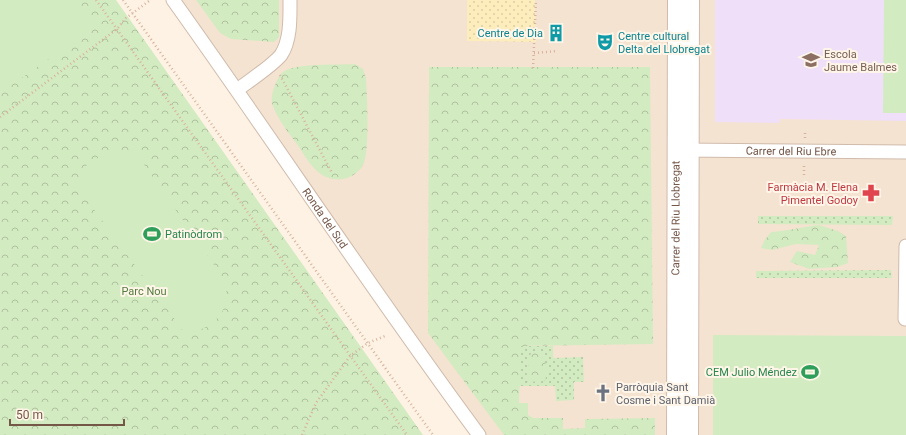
<svg xmlns="http://www.w3.org/2000/svg" width="906" height="435" font-family="Roboto,sans-serif">
	<style>
		.residential { fill: #f5e3d1 }
		.education { fill: #efdff9 }
		.grass { fill: url(#grass-dots) }
		.forest { fill: url(#forest-crowns) }
		.sand { fill: url(#sand-dots) }
		.pitch { fill: #d3ebc1 }
		.lines { fill: none; stroke-linecap: round; stroke-linejoin: round }
		.minor-casing { stroke: #d0bbac; stroke-width: 15 }
		.tertiary-casing { stroke: #d0bbac; stroke-width: 18 }
		.path { stroke: #d8b29d; stroke-width: 2.5; stroke-dasharray: 1 3; stroke-linecap: butt }
		.minor { stroke: #fff; stroke-width: 13 }
		.tertiary { stroke: #fff; stroke-width: 16 }
		.labels { text-anchor: middle; dominant-baseline: central; stroke-width: 4; stroke-linejoin: round; paint-order: stroke }
		.culture-label { font-size: 11px; fill: #0d838f; stroke: #fff6e9; text-anchor: end }
		.education-label { font-size: 11px; fill: #785e54; stroke: #fff6e9; text-anchor: start }
		.street-label { font-size: 11px; fill: #755748; stroke: #fff6e9 }
		.health-label { font-size: 11px; fill: #be3a42; stroke: #fff6e9; text-anchor: end }
		.leisure-label { font-size: 11px; fill: #27864d; stroke: #fff6e9; text-anchor: start }
		.park-label { font-size: 11px; fill: #547c40; stroke: #fff6e9 }
		.worship-label { font-size: 11px; fill: #5b616d; stroke: #fff6e9; text-anchor: start }
	</style>
	<defs>
		<pattern id="grass-dots" width="8" height="8" patternUnits="userSpaceOnUse"><rect width="8" height="8" fill="#d3ebc1"/><path d="M2 2h.1M6 6h.1" fill="none" stroke="#b0c19f" stroke-width="1.8" stroke-linecap="round"/></pattern>
		<pattern id="forest-crowns" width="20" height="18" patternUnits="userSpaceOnUse"><rect width="20" height="18" fill="#d3ebc1"/><path d="M2 6a3 3 0 1 1 6 0M12 15a3 3 0 1 1 6 0" fill="none" stroke="#b0c19f"/></pattern>
		<pattern id="sand-dots" width="8" height="8" patternUnits="userSpaceOnUse"><rect width="8" height="8" fill="#fdedbc"/><path d="M2 2h.1M6 6h.1" fill="none" stroke="#dccda3" stroke-width="1.8" stroke-linecap="round"/></pattern>
	</defs>
	<rect width="100%" height="100%" fill="#fdf2e3"/>
	<path class="residential" d="M 182,0 L 906,0 L 906,435 L 484,435 Z"/>
	<path class="education" d="M 715,0 L 906,0 L 906,121 L 780,119 L 779,123 L 715,122 Z"/>
	<path class="grass" d="M 758,216 L 893,216 L 892,225 L 758,224 Z
		M 891,270 L 892,278 L 756,278 L 756,271 Z
		M 520,346 L 553,346 L 553,358 L 583,357 L 584,382 L 574,382 L 574,400 L 556,401 L 555,386 L 518,386 Z"/>
	<path class="forest" d="M 0,0 L 116,0 L 423,435 L 0,435 Z
		M 196,0 L 279,0 L 279,37 L 274,42 L 231,39 L 220,33 Z
		M 355,64 L 363,69 L 366,78 C 367,94 370,153 363,165 C 353,182 331,184 317,171 C 309,164 303,153 297,144 C 289,134 275,115 272,103 C 270,95 277,77 283,72 C 294,63 339,65 355,64 Z
		M 429,67 L 650,67 L 653,344 L 521,346 L 519,403 L 528,403 L 528,415 L 533,418 L 563,418 L 563,429 L 585,428 L 585,419 L 655,418 L 655,435 L 504,435 L 428,333 Z
		M 819,225 L 838,231 L 846,236 L 848,263 L 837,267 L 809,269 L 790,262 L 797,251 L 815,255 L 819,245 L 796,244 L 772,250 L 761,248 L 764,241 L 771,232 C 787,231 802,227 819,225 Z
		M 531,352 L 540,352 L 548,368 L 545,381 L 526,382 L 527,371 Z"/>
	<path class="sand" d="M 467,0 L 535,0 L 536,42 L 467,41 Z"/>
	<path class="pitch" d="M 0,0 L 75,0 L 94,27 L 3,91 L 0,87 Z
		M 884,0 L 906,0 L 906,113 L 883,113 Z
		M 119,151 L 128,151 L 138,156 L 221,275 C 225,284 228,292 226,302 C 222,320 201,334 184,332 L 82,193 C 76,161 95,159 119,151 Z
		M 713,335 L 906,336 L 906,435 L 713,435 Z"/>
	<g class="lines">
		<g class="minor-casing">
			<g id="minor">
				<path id="s1" d="M 173,0 C 276,144 373,292 479,435"/>
				<path d="M 237,90 C 249,81 272,66 281,55 C 291,40 290,17 290,0"/>
				<path id="s2" d="M 682,150 L 906,152"/>
				<path d="M 905,319 L 906,246"/>
			</g>
		</g>
		<g class="tertiary-casing">
			<g id="tertiary">
				<path id="s3" d="M 675,435 L 676,0"/>
				<path d="M 690,435 L 691,0"/>
			</g>
		</g>
		<path class="path" d="M 96,0 L 407,435
			M 123,0 L 433,435
			M 534,53 L 558,51
			M 533,68 L 536,0
			M 280,75 L 332,173
			M 0,117 L 117,29 L 126,18 L 149,1
			M 805,138 L 805,130
			M 804,175 L 804,165
			M 302,435 L 316,403 L 350,356 L 368,343 L 385,336"/>
		<use href="#minor" class="minor"/>
		<use href="#tertiary" class="tertiary"/>
	</g>
	<defs>
		<g id="building-bare" transform="scale(1.38)"><path d="M-4-6H4V6H1V3H-1V6H-4ZM-2.5-4.3h1.7v1.8h-1.7ZM.8-4.3h1.7v1.8H.8ZM-2.5-1h1.7V.8h-1.7ZM.8-1h1.7V.8H.8Z" fill="#0f9aa8" stroke="#fff6e9" stroke-width="2.5" paint-order="stroke"/></g>
		<g id="theatre-bare" transform="scale(1.38)"><path d="M-5-5.5Q0-4 5-5.5V0Q5 5 0 6Q-5 5-5 0ZM-3.3-2.5H-1v1.5H-3.3ZM1-2.5H3.3v1.5H1ZM-2.8 1Q0 5.5 2.8 1Z" fill="#0f9aa8" stroke="#fff6e9" stroke-width="2.5" paint-order="stroke"/></g>
		<g id="school-bare" transform="scale(1.38)"><path d="M0-5L7-2L0 1L-7-2ZM-4 1L0 2.5L4 1V4Q0 6-4 4Z" fill="#8d6e63" stroke="#fff6e9" stroke-width="2.5" paint-order="stroke"/></g>
		<g id="pharmacy-bare" transform="scale(1.38)"><path d="M-2-6h4v4h4v4h-4v4h-4v-4h-4v-4h4Z" fill="#e0444e" stroke="#fff6e9" stroke-width="2.5" paint-order="stroke"/></g>
		<g id="stadium-bare" transform="scale(1.38)"><path d="M0-5a6.5 5 0 1 0 0 10a6.5 5 0 1 0 0-10ZM-3.5-1.8h7v3.6h-7Z" fill="#2e9e5b" stroke="#fff6e9" stroke-width="2.5" paint-order="stroke"/></g>
		<g id="church-bare" transform="scale(1.38)"><path d="M-1.2-6h2.4v3.5h3.3v2.4h-3.3V6h-2.4V-.1h-3.3v-2.4h3.3Z" fill="#6b7280" stroke="#fff6e9" stroke-width="2.5" paint-order="stroke"/></g>
	</defs>
	<g fill-rule="evenodd">
		<use href="#building-bare" x="556" y="33"/>
		<use href="#theatre-bare" x="605" y="42"/>
		<use href="#school-bare" x="811" y="60"/>
		<use href="#pharmacy-bare" x="871" y="193"/>
		<use href="#stadium-bare" x="152" y="234"/>
		<use href="#stadium-bare" x="810" y="372"/>
		<use href="#church-bare" x="603" y="393"/>
	</g>
	<g class="labels">
		<g class="culture-label">
			<text x="543" y="33">Centre de Dia</text>
			<text x="618" y="36" text-anchor="start">Centre cultural<tspan x="618" dy="13">Delta del Llobregat</tspan></text>
		</g>
		<g class="education-label">
			<text x="824" y="54">Escola<tspan x="824" dy="13">Jaume Balmes</tspan></text>
		</g>
		<g class="street-label">
			<text stroke="none"><textPath href="#s2" startOffset="109">Carrer del Riu Ebre</textPath></text>
			<text stroke="none"><textPath href="#s1" startOffset="266">Ronda del Sud</textPath></text>
			<text stroke="none"><textPath href="#s3" startOffset="217">Carrer del Riu Llobregat</textPath></text>
		</g>
		<g class="health-label">
			<text x="858" y="187">Farmàcia M. Elena<tspan x="858" dy="13">Pimentel Godoy</tspan></text>
		</g>
		<g class="leisure-label">
			<text x="165" y="234">Patinòdrom</text>
			<text x="797" y="372" text-anchor="end">CEM Julio Méndez</text>
		</g>
		<g class="park-label">
			<text x="144" y="291">Parc Nou</text>
		</g>
		<g class="worship-label">
			<text x="616" y="387">Parròquia Sant<tspan x="616" dy="13">Cosme i Sant Damià</tspan></text>
		</g>
	</g>
	<path d="M10 419v6h114v-6" fill="none" stroke="#755748" stroke-width="2"/>
	<text x="16" y="419" font-size="12" fill="#755748" stroke="#fff6e9" stroke-width="3" paint-order="stroke">50 m</text>
</svg>
